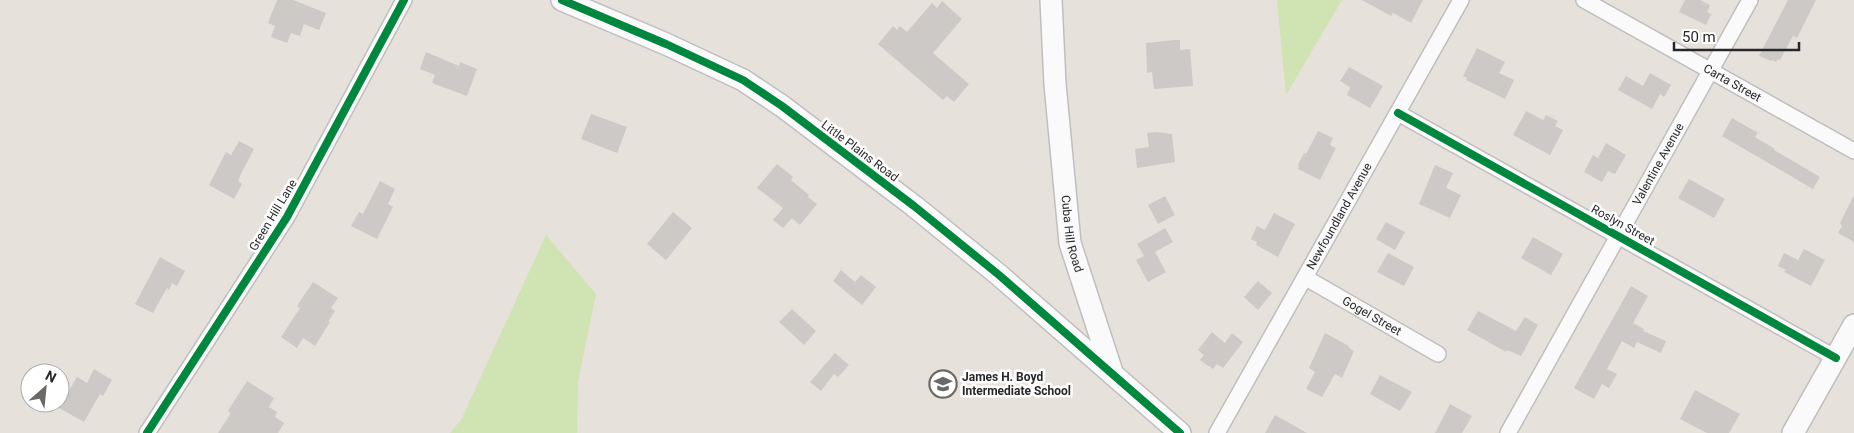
<svg xmlns="http://www.w3.org/2000/svg" width="1854" height="433" font-family="Roboto,sans-serif">
	<style>
		.green { fill: #cfe3b3 }
		.building { fill: #cdc9c6 }
		.lines { fill: none; stroke-linecap: round; stroke-linejoin: round }
		.street-casing { stroke: #c0bfbe; stroke-width: 18 }
		.secondary-casing { stroke: #c0bfbe; stroke-width: 24 }
		.street { stroke: #fbfafa; stroke-width: 15 }
		.secondary { stroke: #fbfafa; stroke-width: 21 }
		.cycleway-casing { stroke: #fff; stroke-width: 11 }
		.cycleway { stroke: #00873e; stroke-width: 8 }
		.labels { text-anchor: middle; dominant-baseline: central; stroke-width: 5; stroke-linejoin: round; paint-order: stroke }
		.street-label { font-size: 12px; fill: #282828; stroke: #fff }
		.poi-label { font-size: 12px; font-weight: bold; fill: #282828; stroke: #fff; text-anchor: start }
	</style>
	<rect width="100%" height="100%" fill="#e7e1dc"/>
	<path class="green" d="M 1277,0 L 1342,0 L 1286,95 Z
		M 546,235 L 596,294 L 578,382 L 577,433 L 450,433 L 461,420 Z"/>
	<path class="building" d="M 277,0 L 293,0 L 326,13 L 319,30 L 304,24 L 300,36 L 291,33 L 287,43 L 271,37 L 275,26 L 268,23 Z
		M 1362,0 L 1423,0 L 1411,23 L 1393,13 L 1391,16 Z
		M 1685,0 L 1700,0 L 1710,5 L 1707,12 L 1711,14 L 1706,25 L 1679,12 Z
		M 1788,0 L 1816,0 L 1797,38 L 1793,36 L 1780,60 L 1778,59 L 1776,62 L 1772,60 L 1771,61 L 1759,56 Z
		M 942,1 L 962,19 L 933,53 L 969,84 L 954,102 L 947,96 L 943,100 L 878,44 L 893,26 L 897,30 L 900,26 L 907,32 L 932,3 L 937,8 Z
		M 1175,40 L 1180,40 L 1180,50 L 1190,49 L 1193,86 L 1154,89 L 1152,72 L 1147,73 L 1146,43 Z
		M 1477,48 L 1505,62 L 1499,73 L 1514,80 L 1505,99 L 1466,80 L 1467,78 L 1463,76 Z
		M 426,52 L 459,66 L 460,62 L 477,69 L 467,96 L 432,83 L 435,75 L 420,69 Z
		M 1349,67 L 1383,86 L 1370,108 L 1347,95 L 1350,87 L 1340,81 Z
		M 1650,73 L 1671,85 L 1664,97 L 1660,94 L 1652,109 L 1618,90 L 1626,76 L 1643,86 Z
		M 1526,111 L 1543,120 L 1546,115 L 1558,121 L 1555,126 L 1563,130 L 1550,155 L 1513,135 Z
		M 591,114 L 627,127 L 617,153 L 581,139 Z
		M 1732,118 L 1758,133 L 1755,137 L 1775,149 L 1774,150 L 1820,177 L 1813,189 L 1722,136 Z
		M 1318,131 L 1333,138 L 1330,145 L 1336,148 L 1320,180 L 1298,169 L 1299,166 L 1298,165 L 1304,153 L 1306,154 Z
		M 1157,132 L 1172,134 L 1175,162 L 1137,168 L 1135,149 L 1149,147 L 1147,133 Z
		M 239,141 L 254,149 L 241,174 L 238,181 L 242,184 L 234,199 L 209,185 L 226,152 L 231,155 Z
		M 1606,143 L 1626,155 L 1615,174 L 1608,171 L 1602,182 L 1584,172 L 1593,155 L 1598,158 Z
		M 777,164 L 793,177 L 791,180 L 809,195 L 808,197 L 817,204 L 800,225 L 792,218 L 783,228 L 773,220 L 783,208 L 757,188 Z
		M 1435,165 L 1453,173 L 1446,188 L 1461,195 L 1450,218 L 1419,204 Z
		M 1689,179 L 1725,199 L 1714,218 L 1678,198 Z
		M 380,181 L 395,189 L 388,204 L 393,207 L 377,239 L 351,226 L 359,212 L 363,214 Z
		M 1854,195 L 1854,242 L 1838,233 L 1842,226 L 1840,223 Z
		M 1165,196 L 1175,215 L 1158,224 L 1148,205 Z
		M 673,212 L 692,228 L 666,260 L 647,244 Z
		M 1274,213 L 1295,224 L 1278,257 L 1256,245 L 1257,242 L 1251,239 L 1257,226 L 1265,230 Z
		M 1386,222 L 1405,232 L 1395,250 L 1376,239 Z
		M 1165,228 L 1173,242 L 1155,252 L 1166,272 L 1148,282 L 1136,260 L 1144,256 L 1137,244 Z
		M 1533,237 L 1563,254 L 1551,275 L 1521,258 Z
		M 1804,249 L 1825,260 L 1811,286 L 1784,272 L 1786,270 L 1778,266 L 1784,253 L 1798,260 Z
		M 1388,253 L 1414,267 L 1404,286 L 1377,272 Z
		M 160,257 L 185,271 L 177,286 L 172,283 L 169,290 L 167,288 L 153,313 L 135,304 Z
		M 841,270 L 855,282 L 861,275 L 876,287 L 862,305 L 833,281 Z
		M 1258,281 L 1272,293 L 1258,310 L 1244,297 Z
		M 313,282 L 338,298 L 331,308 L 335,311 L 328,322 L 330,322 L 315,346 L 303,338 L 297,348 L 281,337 L 300,308 L 297,306 Z
		M 1631,286 L 1648,296 L 1633,323 L 1644,329 L 1643,331 L 1666,341 L 1661,353 L 1637,342 L 1634,348 L 1622,341 L 1607,369 L 1617,374 L 1609,388 L 1602,384 L 1594,399 L 1574,388 Z
		M 792,309 L 816,331 L 804,345 L 779,322 Z
		M 1478,311 L 1516,331 L 1525,317 L 1538,325 L 1521,356 L 1507,350 L 1506,352 L 1467,330 Z
		M 1212,332 L 1225,343 L 1232,333 L 1243,342 L 1223,368 L 1217,364 L 1213,369 L 1200,360 L 1204,355 L 1198,350 Z
		M 1325,333 L 1349,346 L 1348,347 L 1354,351 L 1342,378 L 1335,374 L 1322,397 L 1306,389 L 1315,372 L 1309,368 Z
		M 835,353 L 849,365 L 838,377 L 834,374 L 821,391 L 810,382 Z
		M 94,369 L 112,380 L 103,396 L 100,394 L 84,422 L 59,408 L 77,377 L 87,383 Z
		M 1380,375 L 1412,392 L 1400,411 L 1370,394 Z
		M 247,381 L 274,398 L 269,407 L 277,412 L 275,417 L 284,423 L 278,433 L 218,433 L 231,413 L 228,411 Z
		M 1695,390 L 1740,414 L 1729,433 L 1707,433 L 1680,419 Z
		M 1450,404 L 1472,416 L 1462,433 L 1435,433 Z
		M 1275,415 L 1307,433 L 1265,433 Z"/>
	<g class="lines">
		<g class="street-casing">
			<g id="street">
				<path id="s1" d="M 1584,0 L 1854,151"/>
				<path d="M 1398,113 L 1836,358"/>
				<path id="s2" d="M 1306,278 L 1438,354"/>
				<path d="M 147,433 L 287,217 L 404,0"/>
				<path id="s3" d="M 1217,433 L 1461,0"/>
				<path id="s4" d="M 1508,433 L 1750,0"/>
			</g>
		</g>
		<g class="secondary-casing">
			<g id="secondary">
				<path d="M 562,0 L 666,44 L 743,80 L 782,106 L 914,206 L 999,275 L 1180,433"/>
				<path id="s5" d="M 1051,0 L 1055,84 L 1070,243 L 1112,372"/>
				<path d="M 1793,433 L 1854,325"/>
			</g>
		</g>
		<use href="#street" class="street"/>
		<use href="#secondary" class="secondary"/>
		<g class="cycleway-casing">
			<path id="cycleway" d="M 562,0 L 666,44 L 743,80 L 782,106 L 914,206 L 999,275 L 1180,433
				M 1398,113 L 1836,358
				M 147,433 L 287,217 L 404,0"/>
		</g>
		<use href="#cycleway" class="cycleway"/>
	</g>
	<defs>
		<g id="school-ring" transform="scale(1.4375)"><circle r="9.5" fill="#fff" stroke="#6b6967" stroke-width="1.5"/><path d="M0-5L7-2L0 1L-7-2ZM-4 1L0 2.5L4 1V4Q0 6-4 4Z" fill="#6b6967"/></g>
	</defs>
	<g fill-rule="evenodd">
		<use href="#school-ring" x="943" y="384"/>
	</g>
	<g class="labels">
		<g class="street-label">
			<text stroke="none"><textPath href="#s1" startOffset="170">Carta Street</textPath></text>
			<text transform="translate(860 151) rotate(37)">Little Plains Road</text>
			<text stroke="none"><textPath href="#s4" startOffset="308">Valentine Avenue</textPath></text>
			<text transform="translate(273 215) rotate(-59)">Green Hill Lane</text>
			<text stroke="none"><textPath href="#s3" startOffset="249">Newfoundland Avenue</textPath></text>
			<text transform="translate(1623 225) rotate(29)">Roslyn Street</text>
			<text stroke="none"><textPath href="#s5" startOffset="235">Cuba Hill Road</textPath></text>
			<text stroke="none"><textPath href="#s2" startOffset="76">Gogel Street</textPath></text>
		</g>
		<g class="poi-label">
			<text x="962" y="377">James H. Boyd<tspan x="962" dy="14">Intermediate School</tspan></text>
		</g>
	</g>
	<g transform="translate(45 388) rotate(27)"><circle r="24" fill="#ffffff" stroke="#a9a9a9"/>
	<path d="M0-4L9 19L0 12L-9 19Z" fill="#6b6967"/>
	<text y="-8" font-size="14" font-weight="bold" text-anchor="middle" fill="#282828">N</text>
	</g>
	<path d="M1674 42v8h125v-8" fill="none" stroke="#282828" stroke-width="2.5"/>
	<text x="1682" y="42" font-size="15" fill="#282828" stroke="#ffffff" stroke-width="4" paint-order="stroke">50 m</text>
</svg>
